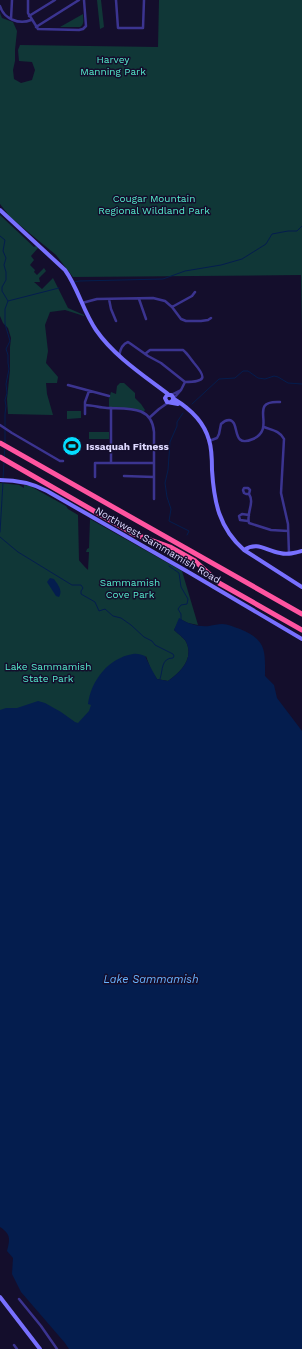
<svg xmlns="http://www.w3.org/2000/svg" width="302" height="1349" font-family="'Work Sans',sans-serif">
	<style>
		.green { fill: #103737 }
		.water { fill: #041d4e }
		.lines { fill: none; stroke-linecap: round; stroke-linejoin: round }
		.stream { stroke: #041d4e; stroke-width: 1 }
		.street { stroke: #3b3490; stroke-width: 2.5 }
		.secondary { stroke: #7870ff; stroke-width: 4 }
		.highway { stroke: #ff54a0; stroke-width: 5 }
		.labels { text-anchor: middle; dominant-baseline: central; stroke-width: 3; stroke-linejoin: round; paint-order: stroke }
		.park-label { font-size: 10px; fill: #56edcd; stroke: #140e2c }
		.poi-label { font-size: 10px; font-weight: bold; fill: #ded9ff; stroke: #140e2c; text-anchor: start }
		.street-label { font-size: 10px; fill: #ded9ff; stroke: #140e2c }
		.water-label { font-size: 11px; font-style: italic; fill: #67b3ff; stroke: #140e2c }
	</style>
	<rect width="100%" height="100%" fill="#140e2c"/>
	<path class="green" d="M 97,0 L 101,0 L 104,27 L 100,29 Z
		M 159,0 L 302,0 L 302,334 L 301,275 L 73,277 L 56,255 L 10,217 L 0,204 L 0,13 L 2,18 L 13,22 L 17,31 L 15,50 L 15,61 L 13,70 L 14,79 L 21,83 L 32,80 L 35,70 L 32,62 L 19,61 L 18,50 L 20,45 L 158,47 Z
		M 83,14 C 83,19 85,24 80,27 L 60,27 Z
		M 0,215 L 34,247 L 36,246 L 38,248 L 31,256 L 34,260 L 30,265 L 35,270 L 34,272 L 37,275 L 44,268 L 46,271 L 39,278 L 40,282 L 34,282 L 42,289 L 53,278 L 68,308 L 84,315 L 84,316 L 65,310 L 50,312 L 45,325 L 48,351 L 46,363 L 58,377 L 57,383 L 46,383 L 47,394 L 53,415 L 8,414 L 7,399 L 10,370 L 10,347 L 11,338 L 8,328 L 3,323 L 0,316 Z
		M 120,383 L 124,383 L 135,393 L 135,398 L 141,404 L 145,410 L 143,413 L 138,410 L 109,408 L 109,399 L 111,392 L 116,394 L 117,386 Z
		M 67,411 L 81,411 L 81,418 L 67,419 Z
		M 89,432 L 109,432 L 109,439 L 89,439 Z
		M 0,483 L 19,485 L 24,488 L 24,485 L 30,486 L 66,506 L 68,509 L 78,515 L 79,560 C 79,561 87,569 88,570 L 89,552 L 86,552 L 87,549 L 89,548 L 90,519 L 182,571 L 198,625 L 188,623 L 180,619 L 174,630 C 178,634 186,639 187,644 C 193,660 180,673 168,681 L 157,679 L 151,670 L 146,656 L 100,726 L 0,727 Z"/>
	<path class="water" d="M 50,578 L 54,579 C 58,585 63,590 59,597 L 56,596 L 47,582 Z
		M 179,618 C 188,624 199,627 209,626 C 214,625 218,624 222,624 C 228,624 234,627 240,629 C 267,640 265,651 265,676 L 274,685 L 277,698 L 302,731 L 302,1349 L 69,1349 L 65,1343 L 21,1292 L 12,1274 L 13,1258 L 7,1251 C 10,1239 11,1234 0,1227 L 0,710 L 6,708 L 17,708 L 38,701 L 45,703 L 61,712 L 75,722 L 78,723 L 89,711 L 91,705 L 88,704 C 91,681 108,658 133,654 C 137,653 142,655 145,656 L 152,670 L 157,679 L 168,681 C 180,673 193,660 187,644 C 186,639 178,634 174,630 Z"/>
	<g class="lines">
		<path class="stream" d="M 0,236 L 5,240 L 3,251 L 6,258 L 4,265 L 6,272 L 6,280 L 2,287 L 2,291 L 8,301 L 5,309 L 5,324 L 10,341 L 6,349 L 8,355 L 8,363 L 9,369 L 6,384 L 7,393 L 5,400 L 6,406 L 5,414 L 5,427
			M 74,282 L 79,281 L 163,279 L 185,271 L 221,265 L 242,259 L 266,244 L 272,234 L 288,231 L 297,231 L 302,226
			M 8,301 L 59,288
			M 192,404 L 219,379 L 235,378 L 243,371 L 248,371 L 258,378 L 265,379 L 274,376 L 278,377 L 288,383 L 302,384
			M 183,413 L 177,422 L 177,426 L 170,442 L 168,470 L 165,483 L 167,497 L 171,509 L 169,521 L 189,531 L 187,535
			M 5,443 L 5,430
			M 4,457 L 5,448
			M 3,479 L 4,462
			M 0,532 L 3,482
			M 0,537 L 18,552 L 67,582 L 72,585 L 81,585 L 83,588 L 81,591 L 81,594 L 95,602 L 99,611 L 105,609 L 113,616 L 121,618 L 131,625 L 144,637 L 152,641 L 155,645 L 173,654 L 174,656 L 173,658 C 161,658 163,670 160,679
			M 169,566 L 179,573 L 181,587 L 188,599 L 187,604 L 181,605 L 178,609 L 181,614 L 181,620"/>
		<path class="street" d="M 28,0 L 28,13 L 38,29 L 79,30 L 83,29 L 86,26 L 84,0
			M 116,0 L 118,28 L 143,28 L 144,0
			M 0,6 C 4,19 19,25 31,20
			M 29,16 L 55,0
			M 11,19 L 12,0
			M 36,27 L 79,0
			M 109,299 L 111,309 L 116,321
			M 139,299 L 146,319
			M 82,303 L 97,299 L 153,298 L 165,301 L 172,307 L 181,319 L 186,321 L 201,321 L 208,320 L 211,318
			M 172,307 L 192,296 L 195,292
			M 145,354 L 150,350 L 183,350 C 187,353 190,358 194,363 C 206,377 207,382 185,382
			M 119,356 C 120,350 122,344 128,342 L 131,344 L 148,356 L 161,363 L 185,382 L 181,390
			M 68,385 L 109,396
			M 171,395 L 181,390 L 174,398
			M 85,405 C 93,405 100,408 107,408 C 127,409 152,405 154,432 L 154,499
			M 85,414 L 85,402 L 89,391
			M 149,418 L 159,409 L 169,402
			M 0,425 L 12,433 L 60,461 L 63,461
			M 264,427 C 272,430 280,431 284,439 L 281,493 L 288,524 L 289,554
			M 209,441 L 217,438 L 219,434 L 221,424 C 223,422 225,420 229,420 C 241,421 230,449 253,439 C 278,428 246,400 280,402
			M 111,463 L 111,408
			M 124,476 L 154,477
			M 95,477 L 95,463 L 154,463
			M 249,494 L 246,494 L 244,493 L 243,490 L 244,488 L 248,488 L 250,490 L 249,494 C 255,503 246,513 249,523 L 271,530 L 288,531
			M 248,521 L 240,520 L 239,516 L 242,514 L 249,515
			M 19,1299 L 41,1326 L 57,1349
			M 14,1345 L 17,1349"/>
		<path class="secondary" d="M 0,210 L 65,270 C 78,288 83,311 96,330 C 114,356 143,375 168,394
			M 174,399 C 189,408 204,422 209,440 C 212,449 212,460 212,470 C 214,502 219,528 244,550 L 302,587
			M 171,402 L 173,400 L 173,397 L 171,395 L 167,395 L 165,398 L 167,402 L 178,404
			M 0,480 C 17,480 32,483 47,491 L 190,573 L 302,639
			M 244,550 C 258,541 266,551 280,553 C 288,555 295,553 302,551
			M 0,1297 L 40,1349"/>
		<path class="highway" d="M 0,443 L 302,614
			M 0,457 L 134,534 L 170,547 L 195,561 L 219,583 L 302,630"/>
	</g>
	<defs>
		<g id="stadium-disc" transform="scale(1)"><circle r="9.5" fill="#05ddff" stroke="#140e2c"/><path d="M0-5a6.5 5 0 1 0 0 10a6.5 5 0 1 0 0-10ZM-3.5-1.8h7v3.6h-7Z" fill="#111"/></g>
	</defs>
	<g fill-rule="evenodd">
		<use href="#stadium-disc" x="72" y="446"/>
	</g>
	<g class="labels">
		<g class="park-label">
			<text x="113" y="59">Harvey<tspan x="113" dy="12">Manning Park</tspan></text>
			<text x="154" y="198">Cougar Mountain<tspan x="154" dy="12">Regional Wildland Park</tspan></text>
			<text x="130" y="582">Sammamish<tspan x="130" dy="12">Cove Park</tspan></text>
			<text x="48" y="666">Lake Sammamish<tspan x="48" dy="12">State Park</tspan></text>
		</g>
		<g class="poi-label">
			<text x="86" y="446">Issaquah Fitness</text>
		</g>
		<g class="street-label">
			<text transform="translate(158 545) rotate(30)">Northwest Sammamish Road</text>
		</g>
		<g class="water-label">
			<text x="151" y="979">Lake Sammamish</text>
		</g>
	</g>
</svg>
